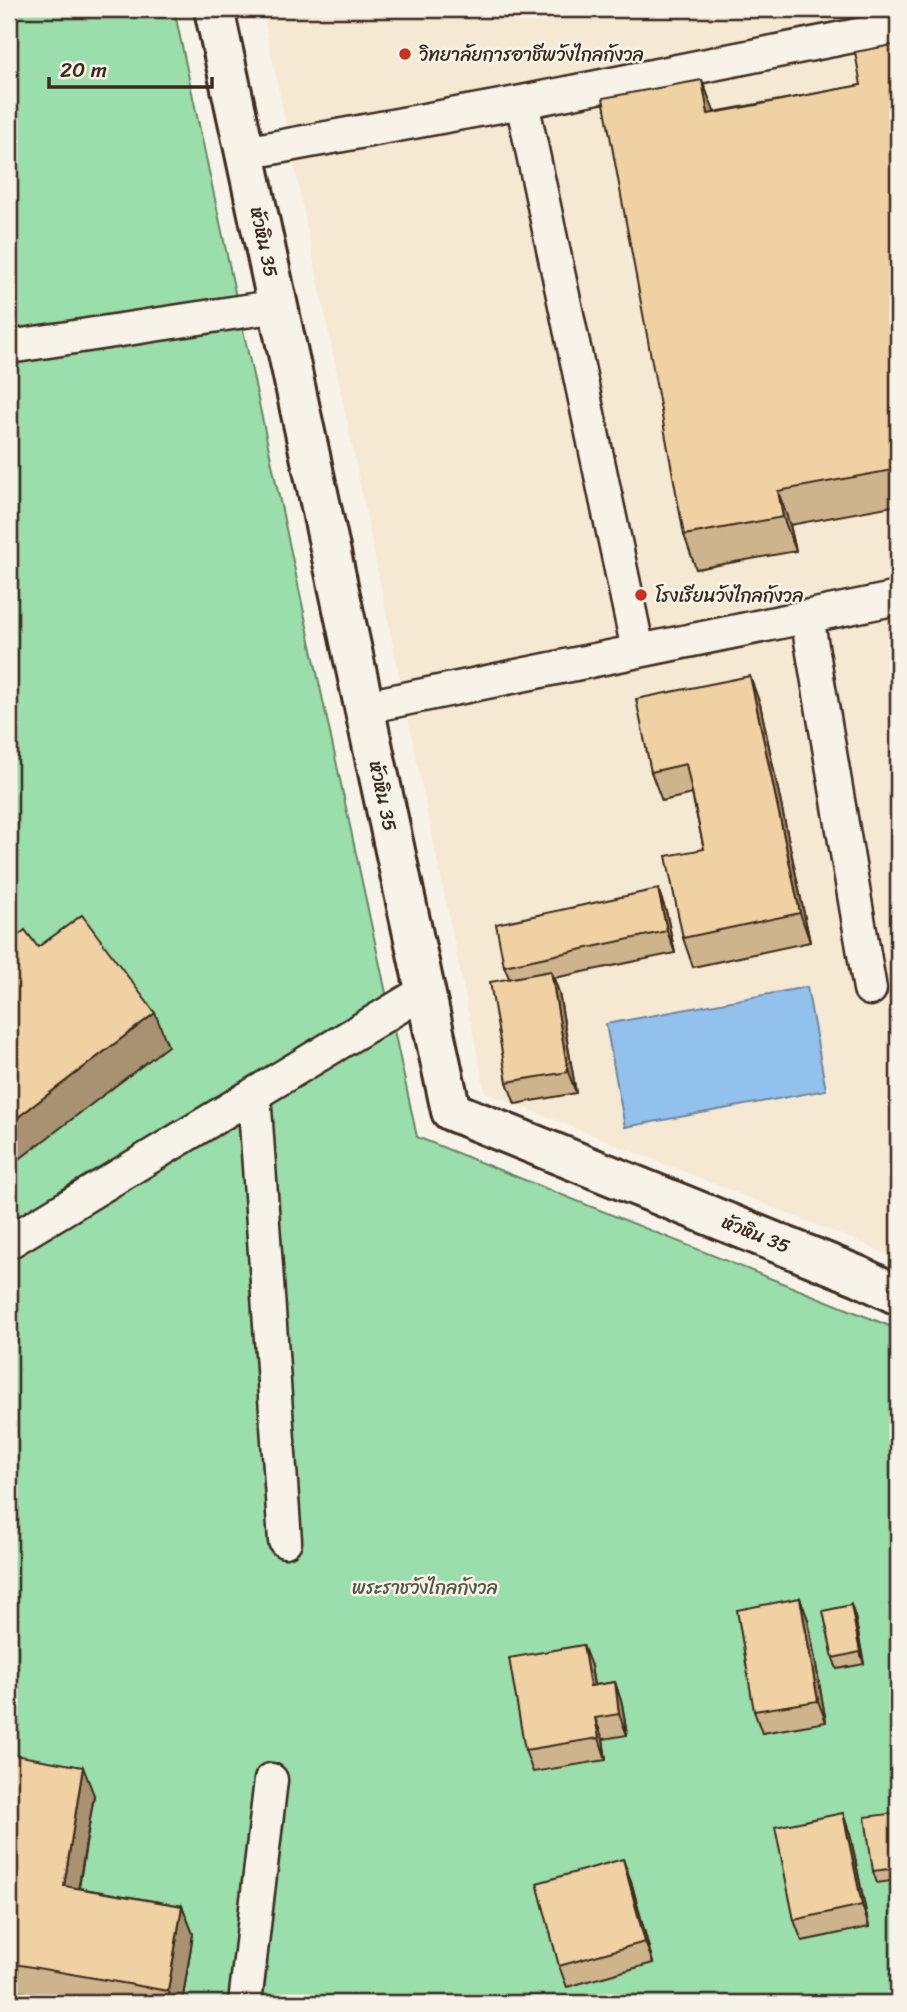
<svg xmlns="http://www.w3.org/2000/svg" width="907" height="2012" font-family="Sriracha,'Playpen Sans Thai',sans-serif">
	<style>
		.built { fill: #f5e9d3 }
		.green { fill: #99deab; stroke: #6a8464; stroke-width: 2 }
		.water { fill: #93c1ee; stroke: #70859b; stroke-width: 2 }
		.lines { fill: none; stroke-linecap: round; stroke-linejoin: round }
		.lane-casing { stroke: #3b2a1e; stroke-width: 37 }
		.street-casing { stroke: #3b2a1e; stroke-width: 44 }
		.lane { stroke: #f7f3e8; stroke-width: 32 }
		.street { stroke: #f7f3e8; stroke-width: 38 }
		.wall { fill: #ceb48c; stroke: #3b2a1e; stroke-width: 2 }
		.shaded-wall { fill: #a89272; stroke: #3b2a1e; stroke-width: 2 }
		.building { fill: #f0d1a3; stroke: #3b2a1e; stroke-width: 2 }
		.poi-dot { fill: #c8321e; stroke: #f7f3e8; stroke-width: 2.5 }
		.labels { text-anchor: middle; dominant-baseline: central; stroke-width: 5; stroke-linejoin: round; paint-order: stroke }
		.poi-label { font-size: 19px; fill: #3b2a1e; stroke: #f7f3e8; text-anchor: start }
		.street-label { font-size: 19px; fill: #3b2a1e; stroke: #f7f3e8 }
		.park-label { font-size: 19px; fill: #525741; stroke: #f7f3e8 }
	</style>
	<rect width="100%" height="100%" fill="#f7f3e8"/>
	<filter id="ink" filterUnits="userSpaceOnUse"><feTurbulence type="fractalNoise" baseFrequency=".0143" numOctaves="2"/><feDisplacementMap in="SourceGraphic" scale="14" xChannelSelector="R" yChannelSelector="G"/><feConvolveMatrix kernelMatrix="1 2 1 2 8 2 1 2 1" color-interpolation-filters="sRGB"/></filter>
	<g filter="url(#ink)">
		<path class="built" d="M 262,9 L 898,9 L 898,1260 L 864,1244 L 485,1092 Z"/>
		<path class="green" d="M 9,9 L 174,9 L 417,1137 L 892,1327 L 898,1331 L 898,2003 L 9,2003 Z"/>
		<path class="water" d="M 807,987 L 826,1090 L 625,1127 L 606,1024 Z"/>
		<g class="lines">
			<g class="lane-casing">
				<path id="lane" d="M 522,102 L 638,650
					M 245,153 L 522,102 L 898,27
					M 9,347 L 278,306
					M 807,617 L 870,989
					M 365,707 L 898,598
					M 254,1094 L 285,1541
					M 9,1242 L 425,991
					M 245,2003 L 271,1780"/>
			</g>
			<g class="street-casing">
				<path id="street" d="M 214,9 L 451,1111 L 859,1276 L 898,1295"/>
			</g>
			<use href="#lane" class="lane"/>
			<use href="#street" class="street"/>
		</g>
		<path class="wall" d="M 898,44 L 898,505 L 790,525 L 796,551 L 696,569 L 684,535 L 702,80 L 714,112 L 861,85 Z
			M 760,704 L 810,942 L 693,967 L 683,938 L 704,849 L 692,794 L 662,801 L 651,772 Z
			M 658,889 L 666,911 L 675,953 L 554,978 L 559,993 L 576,1093 L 515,1104 L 507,1082 L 509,978 L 504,966 Z
			M 800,1598 L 808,1620 L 826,1722 L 762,1733 L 754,1711 Z
			M 851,1605 L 855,1617 L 864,1664 L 837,1669 L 833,1658 Z
			M 591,1666 L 594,1685 L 615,1682 L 622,1704 L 627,1735 L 603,1739 L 606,1760 L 533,1772 L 525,1750 Z
			M 9,1754 L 94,1795 L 79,1888 L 182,1906 L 193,1934 L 182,2003 L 84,2003 L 9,1990 Z
			M 896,1813 L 898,1820 L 898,1880 L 877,1883 L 873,1871 Z
			M 850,1834 L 869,1927 L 802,1941 L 794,1920 Z
			M 631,1881 L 653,1963 L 567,1987 L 559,1966 Z"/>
		<path class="shaded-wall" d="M 702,80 L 715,114 L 708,114 Z
			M 778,491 L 790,525 L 796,551 L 783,517 Z
			M 750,676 L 760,704 L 810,942 L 800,913 Z
			M 658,889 L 666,911 L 675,953 L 667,931 Z
			M 551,971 L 559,993 L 576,1093 L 568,1072 Z
			M 155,1013 L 168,1046 L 9,1167 L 9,1124 Z
			M 800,1598 L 808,1620 L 826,1722 L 818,1701 Z
			M 851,1605 L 855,1617 L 864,1664 L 860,1652 Z
			M 583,1645 L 591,1666 L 597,1707 L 590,1686 Z
			M 615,1682 L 622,1704 L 627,1735 L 619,1714 Z
			M 595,1718 L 603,1739 L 606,1760 L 599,1738 Z
			M 83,1767 L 94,1795 L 74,1914 L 64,1886 Z
			M 843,1813 L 850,1834 L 869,1927 L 862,1905 Z
			M 623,1859 L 631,1881 L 653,1963 L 645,1942 Z
			M 182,1906 L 193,1934 L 182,2003 L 173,2003 L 168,1991 Z"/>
		<path class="building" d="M 898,44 L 898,469 L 778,491 L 783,517 L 684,535 L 603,98 L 702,80 L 708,114 L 861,85 L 855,52 Z
			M 750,676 L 800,913 L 683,938 L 666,856 L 704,849 L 686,764 L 651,772 L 636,699 Z
			M 658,889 L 667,931 L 504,966 L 496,924 Z
			M 82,915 L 155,1013 L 9,1124 L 9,943 L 25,930 L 38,947 Z
			M 551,971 L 568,1072 L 507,1082 L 490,982 Z
			M 800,1598 L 818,1701 L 754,1711 L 737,1610 Z
			M 851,1605 L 860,1652 L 833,1658 L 823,1611 Z
			M 583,1645 L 590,1686 L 615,1682 L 619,1714 L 595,1718 L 599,1738 L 525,1750 L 509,1658 Z
			M 9,1754 L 83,1767 L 64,1886 L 182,1906 L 168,1991 L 9,1963 Z
			M 843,1813 L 862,1905 L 794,1920 L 775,1827 Z
			M 896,1813 L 898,1829 L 898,1868 L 873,1871 L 865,1817 Z
			M 623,1859 L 645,1942 L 559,1966 L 537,1883 Z
			M 898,2000 L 898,2003 L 875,2003 Z"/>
	</g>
	<g class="poi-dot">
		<circle cx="405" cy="54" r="7"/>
		<circle cx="641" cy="595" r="7"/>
	</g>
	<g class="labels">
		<g class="poi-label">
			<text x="419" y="54">วิทยาลัยการอาชีพวังไกลกังวล</text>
			<text x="655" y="595">โรงเรียนวังไกลกังวล</text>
		</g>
		<g class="street-label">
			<text transform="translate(264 242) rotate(78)">หัวหิน 35</text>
			<text transform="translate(383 796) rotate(78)">หัวหิน 35</text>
			<text transform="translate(756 1234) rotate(22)">หัวหิน 35</text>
		</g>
		<g class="park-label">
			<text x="425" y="1587">พระราชวังไกลกังวล</text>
		</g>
	</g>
	<rect width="907" height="2012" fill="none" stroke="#f7f3e8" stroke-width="35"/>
	<rect x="18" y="18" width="872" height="1977" fill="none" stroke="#3b2a1e" stroke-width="2.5" filter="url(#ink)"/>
	<path d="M49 77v10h163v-10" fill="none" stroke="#3b2a1e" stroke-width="3.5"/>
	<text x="60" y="77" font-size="21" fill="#3b2a1e" stroke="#f7f3e8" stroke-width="5" paint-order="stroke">20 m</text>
</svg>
